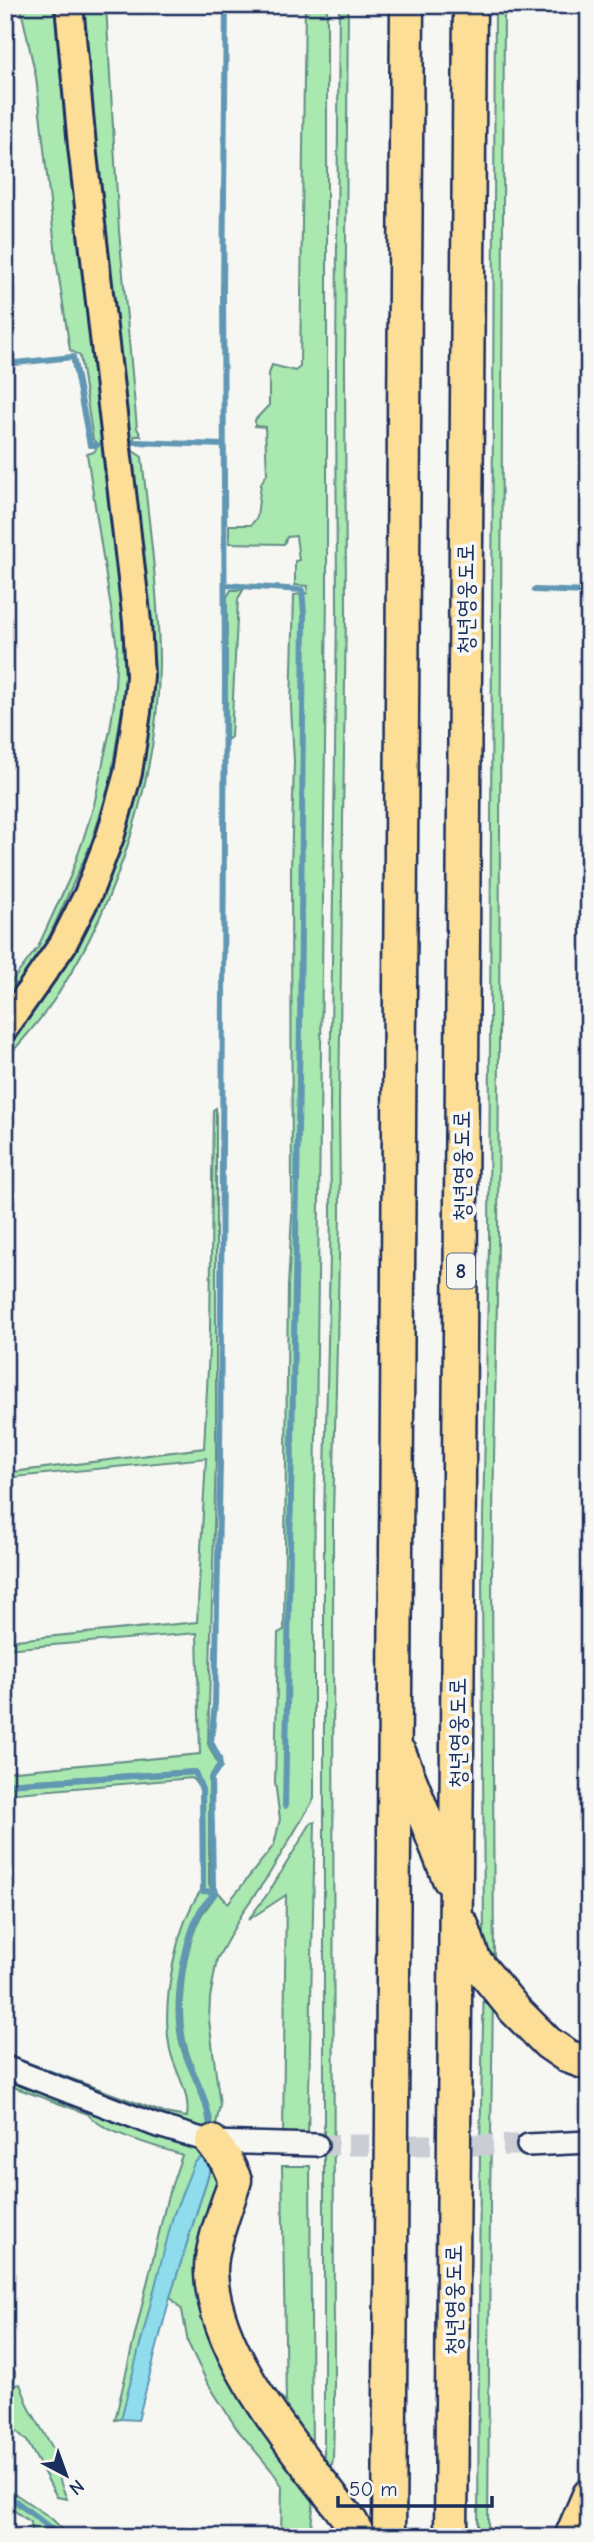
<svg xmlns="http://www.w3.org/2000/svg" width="594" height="2542" font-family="'Comic Neue','Poor Story',sans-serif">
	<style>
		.green { fill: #a9e8af; stroke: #628c86; stroke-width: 2 }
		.water { fill: #8edcec; stroke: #6097b3; stroke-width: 2 }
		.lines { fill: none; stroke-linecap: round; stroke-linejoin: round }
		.stream { stroke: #6097b3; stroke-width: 6 }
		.tertiary-tunnel { stroke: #caced4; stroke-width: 21; stroke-dasharray: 21 10; stroke-linecap: butt }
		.tertiary-casing { stroke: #1b2f5e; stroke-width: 26 }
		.primary-casing { stroke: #1b2f5e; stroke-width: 32 }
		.motorway-casing { stroke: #1b2f5e; stroke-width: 37 }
		.tertiary { stroke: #f6f6f2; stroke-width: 21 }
		.primary { stroke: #fcde96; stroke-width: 26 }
		.motorway { stroke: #fcde96; stroke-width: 32 }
		.labels { text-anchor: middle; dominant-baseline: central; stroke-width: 7; stroke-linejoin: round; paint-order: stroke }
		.shield { fill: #f6f6f2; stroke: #5d6b8a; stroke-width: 2 }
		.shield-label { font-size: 21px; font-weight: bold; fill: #1b2f5e }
		.street-label { font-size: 23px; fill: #1b2f5e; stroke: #f6f6f2 }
	</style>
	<rect width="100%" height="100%" fill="#f6f6f2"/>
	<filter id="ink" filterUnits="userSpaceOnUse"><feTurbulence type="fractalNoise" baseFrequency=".0143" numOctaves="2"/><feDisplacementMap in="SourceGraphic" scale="14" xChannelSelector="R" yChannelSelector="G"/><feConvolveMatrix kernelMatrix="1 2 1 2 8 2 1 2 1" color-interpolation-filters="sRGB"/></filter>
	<g filter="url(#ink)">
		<path class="green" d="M 20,5 L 56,5 L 58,14 L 127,658 L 126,684 L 110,783 L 91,844 L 40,957 L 5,1007 L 5,990 L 38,947 L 70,877 L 82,843 L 94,805 L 110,730 L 114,704 L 117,647 L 87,454 L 94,452 L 99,444 L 93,440 L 80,356 L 70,350 L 57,265 L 36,77 Z
			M 79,5 L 106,5 L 119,231 L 137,428 L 141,436 L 135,436 L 132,442 L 133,451 L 142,457 C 149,525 159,594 159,663 C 159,773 118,901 58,994 C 43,1017 24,1039 5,1060 L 5,1045 L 68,960 L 141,755 Z
			M 305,5 L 327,5 L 327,594 L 314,1580 L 314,1799 L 268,1876 L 244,1910 L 217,1959 L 210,1998 L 209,2020 L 220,2105 L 214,2134 C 211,2103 197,2080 188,2052 C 176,2014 183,1949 202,1914 C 207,1907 213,1900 218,1892 L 228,1903 L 274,1845 L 280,1819 L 275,1782 L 278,1633 L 284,1630 L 288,1286 L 292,1216 L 291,871 L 294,761 L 291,707 L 294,595 L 307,593 L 308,586 L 295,585 L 295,561 L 299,560 L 296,536 L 287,537 L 284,544 L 229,543 L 229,525 L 251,525 L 257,517 L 261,483 L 267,474 L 265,427 L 255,426 L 255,420 L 269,405 L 269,374 L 272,365 L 295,371 L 300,367 Z
			M 339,5 L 348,5 L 345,363 L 346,610 L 339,1104 L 340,1214 L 333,1517 L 334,2417 L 333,2459 L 332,2464 L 328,2466 L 324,2462 L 324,1517 L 331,1213 L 330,1104 L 337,610 L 336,363 Z
			M 495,5 L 504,5 L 498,1245 L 492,1566 L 494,1969 L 484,1948 L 482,1566 L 489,1244 Z
			M 231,590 L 243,590 L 238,599 L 231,737 L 227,740 L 227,597 Z
			M 216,1108 L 216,1456 L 208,1744 L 218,1764 L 209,1778 L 209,1884 L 212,1890 L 205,1890 L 204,1790 L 196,1770 L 5,1782 L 5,1772 L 200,1754 L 197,1633 L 5,1649 L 5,1641 L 197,1622 L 206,1458 L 5,1478 L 5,1473 L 204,1448 L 210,1329 L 213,1110 Z
			M 195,1774 L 201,1790 L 192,1778 L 5,1794 L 5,1786 Z
			M 315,1822 L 308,2138 L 283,2135 L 286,1895 L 248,1920 L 269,1892 L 311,1823 Z
			M 202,1889 L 202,1893 L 213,1893 C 181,1930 168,2007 183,2053 C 193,2082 209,2104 209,2135 L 5,2062 L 5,2054 L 164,2113 L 187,2117 C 191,2093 175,2072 170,2050 C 161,2005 175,1926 202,1889 Z
			M 484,1984 L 493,1998 L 490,2204 L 488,2537 L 478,2537 L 480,2145 Z
			M 5,2074 L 211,2152 L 224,2173 L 205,2254 L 315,2488 L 310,2537 L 281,2537 L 282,2486 L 273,2472 L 237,2429 L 207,2382 L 188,2343 L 182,2310 L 170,2297 L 213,2160 L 121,2419 L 115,2420 L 167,2199 L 182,2155 C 160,2147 100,2132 88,2114 L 5,2084 Z
			M 282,2166 L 310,2166 L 312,2457 L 245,2360 L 286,2402 Z
			M 5,2362 L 15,2372 L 14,2385 L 20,2384 L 30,2409 L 54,2450 L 61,2484 L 67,2499 L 57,2497 L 27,2441 L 5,2420 Z
			M 5,2487 L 51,2518 L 70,2537 C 53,2537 20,2503 5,2492 Z
			M 5,2496 L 60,2537 L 32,2537 L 30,2522 L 5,2504 Z"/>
		<path class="water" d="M 200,2158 L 213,2160 L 170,2297 L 138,2420 L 121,2419 L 173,2216 L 194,2163 Z"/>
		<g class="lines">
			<path class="stream" d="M 5,364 L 73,357 L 90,445 L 97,445
				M 135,442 L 224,445
				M 225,585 L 302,590 L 304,613 L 300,1026 L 285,1806
				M 534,590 L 589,592
				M 5,1784 L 195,1772 L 202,1790 L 203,1891 L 216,1892
				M 210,2127 C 208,2096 193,2078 185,2051 C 173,2011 181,1950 199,1913 C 203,1905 210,1898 216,1892 L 213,1884 L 211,1778 L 220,1766 L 219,1758 L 211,1742 L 215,1703 L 220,1463 L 225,680 L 223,289 L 226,5
				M 5,2493 L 62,2537"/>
			<path class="tertiary-tunnel" d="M 317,2145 L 528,2145"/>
			<g class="tertiary-casing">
				<path id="tertiary" d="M 5,2067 L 155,2125 L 212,2142 L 317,2145
					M 528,2145 L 589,2142"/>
			</g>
			<g class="primary-casing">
				<path id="primary" d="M 5,1027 L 63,944 L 88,894 L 111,834 L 128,773 L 137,712 L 140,676 L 137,622 L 82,146 L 69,5"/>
			</g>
			<g class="motorway-casing">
				<path id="motorway" d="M 400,1754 L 449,1879
					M 462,1925 L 474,1960 L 515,2010 L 548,2043 L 567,2056 L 589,2064
					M 212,2142 L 226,2160 L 235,2180 C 227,2206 210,2247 211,2273 C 215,2360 301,2454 351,2522 L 359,2537
					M 389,2537 L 407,5
					M 451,2537 L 470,5
					M 571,2537 L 589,2495"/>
			</g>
			<use href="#tertiary" class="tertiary"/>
			<use href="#primary" class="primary"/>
			<use href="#motorway" class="motorway"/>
		</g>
	</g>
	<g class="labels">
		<rect class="shield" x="447" y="1253.5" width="28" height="35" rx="5"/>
		<g class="shield-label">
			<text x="461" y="1271">8</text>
		</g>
		<g class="street-label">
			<text transform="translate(465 599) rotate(-90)">청년영웅도로</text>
			<text transform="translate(461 1166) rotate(-90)">청년영웅도로</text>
			<text transform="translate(457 1733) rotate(-90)">청년영웅도로</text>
			<text transform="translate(453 2300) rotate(-90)">청년영웅도로</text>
		</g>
	</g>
	<rect width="594" height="2542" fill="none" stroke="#f6f6f2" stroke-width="28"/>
	<rect x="14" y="14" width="566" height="2514" fill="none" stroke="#1b2f5e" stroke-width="2.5" filter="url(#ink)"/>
	<g transform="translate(66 2475) rotate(139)" stroke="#f6f6f2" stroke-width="5" paint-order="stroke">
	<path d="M0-5L12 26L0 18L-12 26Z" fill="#1b2f5e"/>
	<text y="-10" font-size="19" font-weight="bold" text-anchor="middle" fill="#1b2f5e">N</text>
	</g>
	<path d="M338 2496v10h154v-10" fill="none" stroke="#1b2f5e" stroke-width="3.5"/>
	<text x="349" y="2496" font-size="21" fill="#1b2f5e" stroke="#f6f6f2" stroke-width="5" paint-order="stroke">50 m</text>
</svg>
